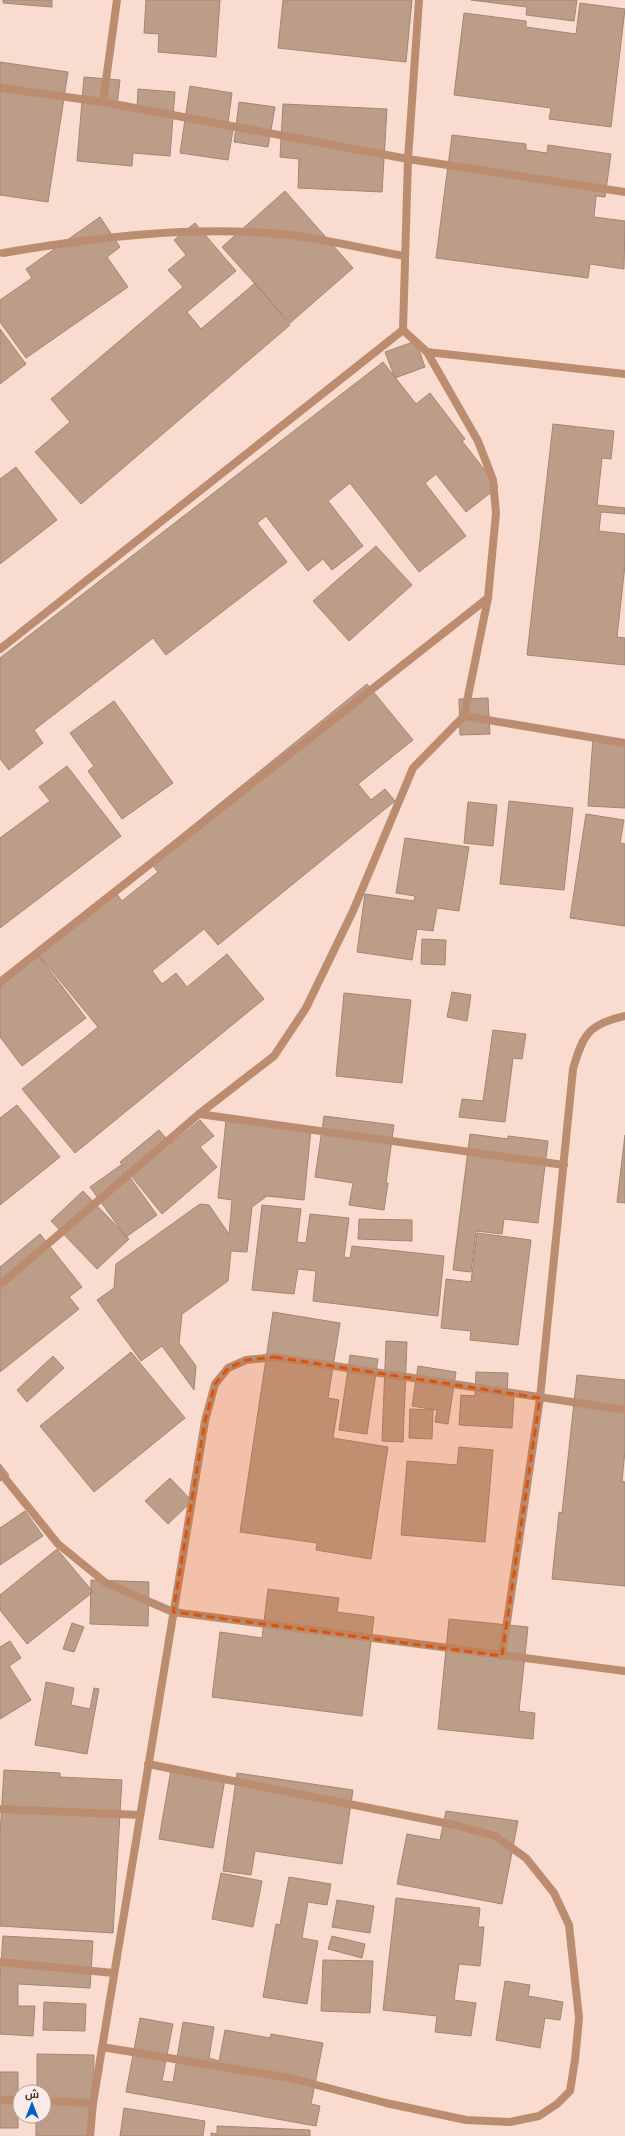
<svg xmlns="http://www.w3.org/2000/svg" width="625" height="2136" font-family="'Nunito Sans',Cairo,sans-serif">
	<style>
		.building { fill: #bc9e88; stroke: #a38671 }
		.lines { fill: none; stroke-linecap: round; stroke-linejoin: round }
		.street { stroke: #bb8c6f; stroke-width: 8 }
		.marked { fill: #d85510; fill-opacity: 0.2; stroke: #d85510; stroke-width: 3; stroke-dasharray: 8 5; stroke-linejoin: round }
	</style>
	<rect width="100%" height="100%" fill="#fadbd0"/>
	<path class="building" d="M 3,0 L 52,0 L 52,7 L 3,3 Z
		M 146,0 L 220,0 L 216,57 L 158,52 L 159,34 L 144,33 Z
		M 283,0 L 412,0 L 406,62 L 278,48 Z
		M 471,0 L 577,0 L 574,21 L 526,15 L 527,7 Z
		M 580,3 L 625,9 L 611,127 L 549,119 L 551,108 L 454,95 L 464,13 L 526,21 L 526,27 L 576,34 Z
		M 0,62 L 68,72 L 48,202 L 0,195 Z
		M 84,77 L 120,80 L 117,106 L 137,107 L 138,89 L 175,92 L 170,156 L 133,153 L 132,166 L 77,161 Z
		M 190,86 L 232,93 L 228,123 L 234,124 L 228,160 L 180,153 Z
		M 239,102 L 275,107 L 268,147 L 234,142 Z
		M 283,104 L 387,109 L 382,192 L 298,188 L 299,159 L 280,157 Z
		M 452,135 L 526,144 L 526,150 L 547,153 L 548,145 L 611,154 L 605,197 L 596,196 L 594,217 L 625,221 L 624,269 L 590,264 L 588,278 L 436,258 Z
		M 285,191 L 353,268 L 290,323 L 222,247 Z
		M 100,217 L 120,247 L 107,257 L 128,287 L 26,358 L 0,322 L 0,300 L 32,278 L 26,269 Z
		M 195,223 L 236,271 L 187,312 L 201,329 L 255,283 L 290,325 L 81,504 L 35,452 L 70,422 L 51,399 L 183,287 L 168,270 L 186,255 L 174,240 Z
		M 0,329 L 26,364 L 0,384 Z
		M 416,341 L 425,367 L 395,378 L 385,352 Z
		M 383,362 L 416,404 L 430,393 L 465,439 L 462,441 L 498,487 L 466,512 L 436,474 L 425,483 L 466,536 L 419,572 L 350,483 L 328,501 L 363,546 L 332,570 L 323,559 L 308,571 L 266,516 L 257,523 L 287,562 L 166,655 L 153,638 L 34,730 L 43,743 L 9,770 L 0,759 L 0,658 Z
		M 553,424 L 614,431 L 611,459 L 602,458 L 597,505 L 625,508 L 625,514 L 601,512 L 599,531 L 625,534 L 625,565 L 617,637 L 625,638 L 625,665 L 527,655 Z
		M 16,467 L 57,520 L 0,564 L 0,479 Z
		M 376,546 L 412,585 L 349,641 L 313,601 Z
		M 367,684 L 413,740 L 358,784 L 371,800 L 385,789 L 395,801 L 218,945 L 204,929 L 152,971 L 162,984 L 176,973 L 187,987 L 227,954 L 264,999 L 75,1153 L 22,1089 L 98,1027 L 35,950 L 115,892 L 122,901 L 158,872 L 149,861 Z
		M 488,698 L 490,734 L 460,735 L 459,699 Z
		M 114,701 L 173,783 L 122,819 L 88,771 L 94,766 L 70,733 Z
		M 593,738 L 625,741 L 625,808 L 588,806 Z
		M 67,766 L 121,836 L 0,928 L 0,838 L 50,801 L 39,787 Z
		M 509,801 L 573,808 L 564,890 L 500,884 Z
		M 468,802 L 497,805 L 493,846 L 464,843 Z
		M 586,814 L 624,820 L 620,843 L 625,844 L 625,926 L 570,918 Z
		M 405,838 L 469,847 L 459,911 L 437,908 L 433,931 L 417,929 L 412,960 L 357,952 L 365,894 L 414,901 L 415,896 L 396,893 Z
		M 422,939 L 446,940 L 445,965 L 421,964 Z
		M 36,952 L 86,1018 L 22,1066 L 0,1037 L 0,979 Z
		M 452,992 L 471,995 L 467,1021 L 447,1017 Z
		M 344,993 L 411,1000 L 402,1083 L 336,1076 Z
		M 493,1030 L 526,1034 L 522,1059 L 513,1058 L 505,1122 L 459,1117 L 462,1099 L 483,1101 Z
		M 17,1105 L 60,1157 L 0,1205 L 0,1118 Z
		M 324,1116 L 394,1125 L 386,1183 L 388,1183 L 384,1210 L 349,1205 L 353,1183 L 315,1177 Z
		M 200,1120 L 214,1136 L 200,1147 L 217,1167 L 162,1214 L 120,1162 L 159,1130 L 171,1144 Z
		M 226,1120 L 311,1129 L 304,1200 L 267,1196 L 252,1207 L 247,1252 L 231,1251 L 228,1281 L 182,1314 L 179,1343 L 196,1366 L 194,1390 L 162,1346 L 141,1361 L 97,1300 L 114,1288 L 116,1264 L 200,1204 L 209,1205 L 229,1234 L 232,1200 L 218,1198 Z
		M 470,1134 L 508,1139 L 508,1136 L 548,1141 L 538,1223 L 504,1219 L 502,1234 L 476,1231 L 471,1272 L 453,1270 Z
		M 625,1135 L 625,1203 L 617,1202 Z
		M 121,1165 L 157,1215 L 126,1237 L 90,1187 Z
		M 83,1191 L 129,1239 L 97,1269 L 51,1221 Z
		M 262,1205 L 301,1209 L 297,1242 L 306,1243 L 310,1214 L 349,1218 L 344,1257 L 350,1258 L 352,1246 L 444,1256 L 438,1316 L 313,1301 L 316,1271 L 298,1269 L 294,1294 L 252,1290 Z
		M 359,1219 L 412,1220 L 412,1241 L 358,1239 Z
		M 477,1233 L 531,1240 L 518,1345 L 470,1340 L 471,1331 L 441,1328 L 446,1279 L 471,1282 Z
		M 40,1234 L 82,1287 L 69,1297 L 79,1309 L 0,1372 L 0,1267 Z
		M 273,1312 L 340,1323 L 328,1398 L 339,1400 L 333,1438 L 388,1447 L 371,1559 L 316,1550 L 317,1543 L 240,1532 Z
		M 386,1341 L 407,1342 L 403,1442 L 382,1441 Z
		M 131,1352 L 185,1418 L 94,1492 L 40,1426 Z
		M 350,1355 L 378,1359 L 367,1434 L 339,1430 Z
		M 53,1356 L 64,1368 L 27,1402 L 17,1390 Z
		M 418,1366 L 456,1372 L 448,1424 L 435,1422 L 437,1410 L 412,1406 Z
		M 476,1372 L 508,1373 L 507,1396 L 514,1396 L 512,1428 L 459,1425 L 461,1395 L 475,1396 Z
		M 577,1375 L 625,1380 L 625,1451 L 622,1481 L 625,1482 L 625,1586 L 552,1579 L 559,1512 L 562,1513 Z
		M 410,1409 L 433,1410 L 432,1439 L 409,1438 Z
		M 459,1447 L 493,1450 L 485,1542 L 401,1535 L 407,1461 L 457,1465 Z
		M 0,1464 L 9,1475 L 0,1481 Z
		M 170,1478 L 192,1501 L 168,1524 L 145,1501 Z
		M 25,1511 L 43,1536 L 0,1565 L 0,1528 Z
		M 57,1549 L 93,1592 L 27,1644 L 0,1610 L 0,1595 Z
		M 91,1580 L 149,1582 L 148,1626 L 90,1624 Z
		M 268,1589 L 339,1598 L 337,1612 L 374,1617 L 362,1716 L 212,1697 L 220,1632 L 262,1638 Z
		M 449,1619 L 528,1627 L 519,1711 L 535,1713 L 533,1739 L 438,1729 Z
		M 72,1623 L 84,1627 L 74,1652 L 63,1649 Z
		M 10,1641 L 21,1658 L 9,1666 L 31,1700 L 0,1719 L 0,1647 Z
		M 46,1682 L 74,1688 L 71,1705 L 90,1709 L 94,1688 L 99,1689 L 87,1754 L 35,1745 Z
		M 4,1770 L 60,1773 L 60,1777 L 122,1780 L 113,1933 L 0,1926 L 0,1834 Z
		M 171,1770 L 225,1779 L 213,1848 L 159,1839 Z
		M 237,1773 L 353,1790 L 342,1864 L 255,1851 L 251,1875 L 223,1871 Z
		M 446,1811 L 518,1821 L 502,1904 L 397,1884 L 407,1834 L 440,1840 Z
		M 221,1873 L 262,1881 L 253,1927 L 212,1919 Z
		M 289,1877 L 331,1884 L 327,1905 L 308,1902 L 302,1938 L 318,1941 L 307,2004 L 263,1997 L 276,1924 L 280,1925 Z
		M 396,1898 L 480,1908 L 478,1927 L 484,1927 L 480,1966 L 459,1964 L 454,2000 L 476,2003 L 471,2036 L 435,2032 L 437,2016 L 383,2010 Z
		M 337,1900 L 374,1906 L 370,1933 L 332,1927 Z
		M 3,1936 L 93,1941 L 90,1988 L 18,1984 L 18,2006 L 35,2006 L 33,2036 L 0,2034 L 0,1979 Z
		M 332,1936 L 365,1944 L 362,1958 L 328,1949 Z
		M 323,1960 L 373,1961 L 370,2013 L 321,2011 Z
		M 505,1981 L 530,1985 L 528,1996 L 563,2002 L 560,2020 L 545,2018 L 540,2048 L 496,2040 Z
		M 44,2002 L 86,2004 L 85,2031 L 43,2030 Z
		M 140,2018 L 173,2024 L 162,2081 L 173,2082 L 183,2022 L 214,2027 L 209,2058 L 219,2061 L 225,2030 L 270,2038 L 271,2034 L 323,2043 L 311,2104 L 320,2106 L 316,2126 L 126,2092 Z
		M 37,2054 L 94,2055 L 93,2129 L 90,2136 L 36,2136 L 36,2116 L 44,2116 L 44,2092 L 37,2092 Z
		M 0,2072 L 18,2072 L 18,2128 L 0,2128 Z
		M 124,2108 L 205,2121 L 203,2136 L 120,2136 Z
		M 217,2126 L 310,2130 L 310,2136 L 211,2136 L 211,2133 L 217,2134 Z"/>
	<g class="lines">
		<path class="street" d="M 0,88 L 103,102 L 408,159 L 625,192
			M 103,102 L 117,0
			M 3,253 C 97,237 194,225 290,235 C 328,240 366,249 404,256
			M 403,330 L 427,352 L 478,441 L 493,480 L 496,513 L 488,598 L 464,716 L 625,743
			M 427,352 L 625,374
			M 0,649 L 403,330 L 408,159 L 419,0
			M 0,982 L 488,598
			M 199,1114 L 564,1165
			M 0,1285 L 199,1114 L 274,1056 L 306,1008 L 353,911 L 413,768 L 464,716
			M 0,1472 L 58,1544 L 106,1583 L 173,1612 L 625,1671
			M 502,1656 L 540,1398 L 573,1069 C 583,1034 589,1024 625,1016
			M 0,1809 L 140,1815
			M 0,1962 L 114,1973
			M 102,2047 L 290,2078 L 386,2103 L 466,2120 L 510,2122 L 539,2116 L 557,2104 L 570,2091 L 575,2060 L 579,2018 L 569,1925 L 554,1893 L 526,1858 L 495,1836 L 455,1825 L 148,1764
			M 0,2100 L 20,2100
			M 44,2101 L 93,2103
			M 90,2136 L 93,2103 L 205,1421 L 215,1384 L 228,1368 L 246,1360 L 275,1357 L 625,1410"/>
	</g>
	<path class="marked" d="M 275,1357 L 540,1398 L 502,1656 L 173,1612 L 205,1421 L 215,1384 L 228,1368 L 246,1360 Z"/>
	<g transform="translate(32 2104)"><circle r="19" fill="#fcece7" stroke="#b2a39d"/>
	<path d="M0-3L7 15L0 10L-7 15Z" fill="#0061ca"/>
	<text y="-6" font-size="11" font-weight="bold" text-anchor="middle" fill="#43352f">ش</text>
	</g>
</svg>
